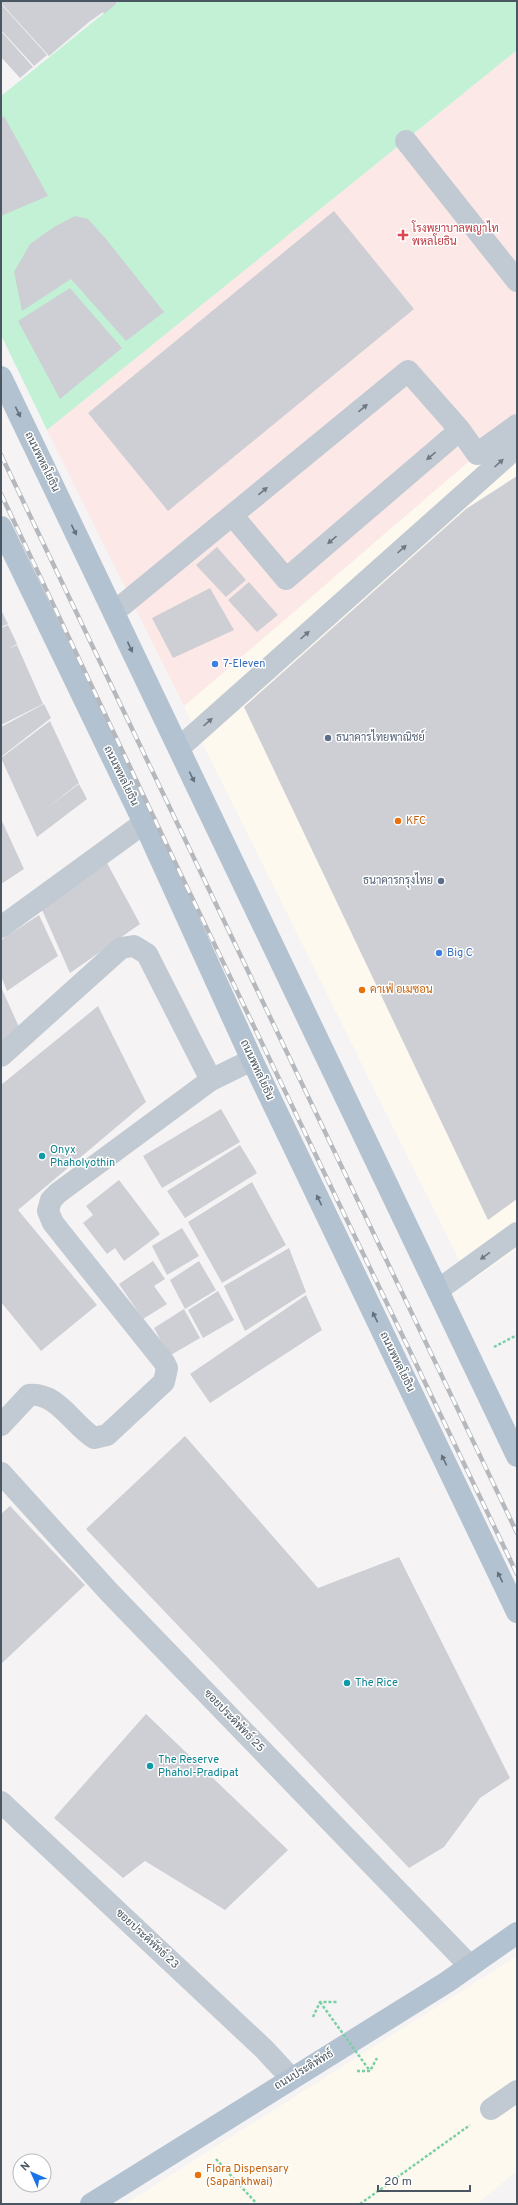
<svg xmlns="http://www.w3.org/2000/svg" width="518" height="2205" font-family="Overpass,Sarabun,sans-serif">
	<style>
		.commercial { fill: #fdf9ef }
		.medical { fill: #fce8e6 }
		.green { fill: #c3f1d5 }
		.building { fill: #cdcfd5 }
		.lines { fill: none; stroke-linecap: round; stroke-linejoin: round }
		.path { stroke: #7ad0a6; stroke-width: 2.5; stroke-dasharray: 3 2; stroke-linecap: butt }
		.minor { stroke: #c1cad2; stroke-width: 22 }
		.major { stroke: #b3c2d1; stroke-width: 22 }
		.rail-casing { stroke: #b5b8bd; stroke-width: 4.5 }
		.rail { stroke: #fff; stroke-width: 3; stroke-dasharray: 9; stroke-linecap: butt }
		.path-bridge { stroke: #7ad0a6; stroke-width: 2.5; stroke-dasharray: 3 2; stroke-linecap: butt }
		.oneway { fill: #6e7983 }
		.oneway2 { fill: #64717d }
		.health-dot { fill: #e0444e; stroke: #fff; stroke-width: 1.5 }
		.shop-dot { fill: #3f7fe0; stroke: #fff; stroke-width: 1.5 }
		.service-dot { fill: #5c6f8a; stroke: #fff; stroke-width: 1.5 }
		.food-dot { fill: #e8710a; stroke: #fff; stroke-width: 1.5 }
		.culture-dot { fill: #0f9aa8; stroke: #fff; stroke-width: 1.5 }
		.labels { text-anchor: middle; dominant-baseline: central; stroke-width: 3; stroke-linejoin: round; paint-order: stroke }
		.health-label { font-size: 11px; fill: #be3a42; stroke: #fff; text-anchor: start }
		.street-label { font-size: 11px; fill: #4a5661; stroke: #fff }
		.shop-label { font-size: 11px; fill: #366cbe; stroke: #fff; text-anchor: start }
		.service-label { font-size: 11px; fill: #4e5e75; stroke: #fff; text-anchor: start }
		.food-label { font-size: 11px; fill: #c56008; stroke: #fff; text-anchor: start }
		.culture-label { font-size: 11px; fill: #0d838f; stroke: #fff; text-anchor: start }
	</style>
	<rect width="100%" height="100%" fill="#f5f3f3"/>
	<path class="commercial" d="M 517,420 L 517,1249 L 470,1282 L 184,706 Z
		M 517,1956 L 517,2171 L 477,2204 L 125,2204 Z"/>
	<path class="medical" d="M 517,50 L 517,420 L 184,706 L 47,430 Z"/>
	<path class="green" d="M 119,1 L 517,1 L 517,50 L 47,430 L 1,335 L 1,96 Z"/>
	<path class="building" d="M 3,1 L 115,1 L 117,3 L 104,14 L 103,12 L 89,22 L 49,56 L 1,3 Z
		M 1,4 L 47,55 L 34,66 L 1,30 Z
		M 1,31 L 33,67 L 20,78 L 1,57 Z
		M 4,116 L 48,196 L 1,216 L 1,118 Z
		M 334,211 L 414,309 L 168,511 L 88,413 Z
		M 75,216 L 88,219 L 106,239 L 164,312 L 126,341 L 71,279 L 22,311 L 14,272 L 30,244 L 54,227 Z
		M 70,288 L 122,348 L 60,399 L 18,321 Z
		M 517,476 L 517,1199 L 488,1220 L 244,707 L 466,509 Z
		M 217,547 L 246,580 L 226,597 L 196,565 Z
		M 249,582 L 278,615 L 257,632 L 228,600 Z
		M 210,588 L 234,630 L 173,658 L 152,618 Z
		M 1,610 L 8,624 L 1,627 Z
		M 8,625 L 17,644 L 8,649 L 17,645 L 43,704 L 1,725 L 1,628 Z
		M 44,704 L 51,718 L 1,757 L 1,727 Z
		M 50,721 L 79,783 L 47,808 L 79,784 L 87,799 L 37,837 L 1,758 Z
		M 1,819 L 24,869 L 1,884 Z
		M 107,863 L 140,924 L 70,973 L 42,910 Z
		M 39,915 L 58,956 L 7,991 L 1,976 L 1,940 Z
		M 1,987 L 19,1027 L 1,1042 Z
		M 98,1006 L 146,1102 L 18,1210 L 97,1305 L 41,1351 L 1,1302 L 1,1085 Z
		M 221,1109 L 240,1142 L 162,1188 L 143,1156 Z
		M 240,1145 L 257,1173 L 185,1218 L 167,1191 Z
		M 119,1180 L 160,1234 L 124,1261 L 115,1248 L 107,1254 L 83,1223 L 93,1215 L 86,1206 Z
		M 252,1182 L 286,1245 L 222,1283 L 188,1222 Z
		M 182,1228 L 199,1256 L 167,1275 L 152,1246 Z
		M 289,1248 L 306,1292 L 245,1331 L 224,1286 Z
		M 153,1261 L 165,1279 L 154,1286 L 167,1304 L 143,1319 L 119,1284 Z
		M 199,1261 L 216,1290 L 185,1309 L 170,1280 Z
		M 218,1291 L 234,1320 L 203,1338 L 188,1310 Z
		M 306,1295 L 322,1330 L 210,1403 L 190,1374 Z
		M 184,1309 L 200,1338 L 169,1356 L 154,1328 Z
		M 185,1436 L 318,1588 L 399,1557 L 510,1778 L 480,1798 L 444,1847 L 409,1868 L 86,1529 Z
		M 10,1506 L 85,1585 L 1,1664 L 1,1514 Z
		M 146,1714 L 288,1850 L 225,1910 L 145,1861 L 123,1878 L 54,1818 Z"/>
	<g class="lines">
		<path class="path" d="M 494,1347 L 517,1335
			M 313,2017 L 320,2002 L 337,2002
			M 357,2071 L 370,2071 L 377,2058
			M 216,2159 L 257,2204
			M 360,2204 L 470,2125"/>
		<path class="minor" d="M 406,141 L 517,281
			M 233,516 L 286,579 L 460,430
			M 114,612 L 408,371 L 460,430 L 477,454 L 517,425
			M 179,748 L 517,447
			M 1,927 L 144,823
			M 1,1056 L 121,948 L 134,946 L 147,954 L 211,1080
			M 438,1290 L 517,1233
			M 1,1425 L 29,1395 C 57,1392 72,1424 94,1438 L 107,1435 L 164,1382 L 167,1368 L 164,1362 L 53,1223 L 48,1211 L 51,1200 L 58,1193 L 211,1080 L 252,1060
			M 1,1473 L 110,1593 L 470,1966
			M 1,1802 L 264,2049 L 291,2078
			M 491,2109 L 517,2091"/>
		<path class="major" d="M 1,377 L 517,1456
			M 1,527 L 144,823 L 252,1060 L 517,1612
			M 91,2204 L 447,1982 L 517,1933"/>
		<g class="rail-casing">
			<path id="rail" d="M 1,455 L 517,1533
				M 1,494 L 173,858 L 517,1574"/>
		</g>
		<use href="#rail" class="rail"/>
		<path class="path-bridge" d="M 320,2002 L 370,2071"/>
	</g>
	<defs><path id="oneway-solid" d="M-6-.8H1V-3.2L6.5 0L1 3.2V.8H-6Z"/></defs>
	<g class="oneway">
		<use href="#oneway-solid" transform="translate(363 408) rotate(-40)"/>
		<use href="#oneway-solid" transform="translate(431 456) rotate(140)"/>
		<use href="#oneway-solid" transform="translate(499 463) rotate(-42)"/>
		<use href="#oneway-solid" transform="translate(263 491) rotate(-40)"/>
		<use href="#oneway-solid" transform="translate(332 540) rotate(140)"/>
		<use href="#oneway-solid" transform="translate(402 549) rotate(-42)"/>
		<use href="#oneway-solid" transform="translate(305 635) rotate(-42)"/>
		<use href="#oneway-solid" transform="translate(208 722) rotate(-42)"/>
		<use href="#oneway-solid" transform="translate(485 1256) rotate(144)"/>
	</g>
	<g class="oneway2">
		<use href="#oneway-solid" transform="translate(18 412) rotate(64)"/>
		<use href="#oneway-solid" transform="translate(74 530) rotate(64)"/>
		<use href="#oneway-solid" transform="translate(130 647) rotate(65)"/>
		<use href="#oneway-solid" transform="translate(192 777) rotate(64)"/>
		<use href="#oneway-solid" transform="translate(319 1200) rotate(-116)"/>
		<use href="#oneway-solid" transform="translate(375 1317) rotate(-116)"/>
		<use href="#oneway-solid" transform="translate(444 1460) rotate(-116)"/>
		<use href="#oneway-solid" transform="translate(500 1577) rotate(-116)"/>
	</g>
	<path class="health-dot" d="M401 229h4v4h4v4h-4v4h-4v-4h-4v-4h4z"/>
	<g class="shop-dot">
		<circle cx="215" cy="664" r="4"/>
		<circle cx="439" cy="953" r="4"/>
	</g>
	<g class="service-dot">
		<circle cx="328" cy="738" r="4"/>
		<circle cx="441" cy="881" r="4"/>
	</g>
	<g class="food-dot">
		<circle cx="398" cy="821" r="4"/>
		<circle cx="362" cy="990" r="4"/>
		<circle cx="198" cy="2175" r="4"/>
	</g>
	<g class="culture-dot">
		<circle cx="42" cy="1156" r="4"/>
		<circle cx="347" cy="1683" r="4"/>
		<circle cx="150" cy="1766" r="4"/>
	</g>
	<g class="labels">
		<g class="health-label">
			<text x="412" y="229">โรงพยาบาลพญาไท<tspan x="412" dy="13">พหลโยธิน</tspan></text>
		</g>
		<g class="street-label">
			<text transform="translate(42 462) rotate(64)">ถนนพหลโยธิน</text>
			<text transform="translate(121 776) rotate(64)">ถนนพหลโยธิน</text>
			<text transform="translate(257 1070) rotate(65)">ถนนพหลโยธิน</text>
			<text transform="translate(397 1362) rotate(64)">ถนนพหลโยธิน</text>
			<text transform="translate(234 1721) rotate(46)">ซอยประดิพัทธ์ 25</text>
			<text transform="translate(147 1939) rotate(43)">ซอยประดิพัทธ์ 23</text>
			<text transform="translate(304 2070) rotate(-31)">ถนนประดิพัทธ์</text>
		</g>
		<g class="shop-label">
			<text x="223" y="664">7-Eleven</text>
			<text x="447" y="953">Big C</text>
		</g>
		<g class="service-label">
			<text x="336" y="738">ธนาคารไทยพาณิชย์</text>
			<text x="433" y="881" text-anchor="end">ธนาคารกรุงไทย</text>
		</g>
		<g class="food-label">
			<text x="406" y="821">KFC</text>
			<text x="370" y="990">คาเฟ่ อเมซอน</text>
			<text x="206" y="2169">Flora Dispensary<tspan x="206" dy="13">(Sapankhwai)</tspan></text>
		</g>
		<g class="culture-label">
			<text x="50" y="1150">Onyx<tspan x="50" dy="13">Phaholyothin</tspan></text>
			<text x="355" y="1683">The Rice</text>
			<text x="158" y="1760">The Reserve<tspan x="158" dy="13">Phahol-Pradipat</tspan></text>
		</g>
	</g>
	<rect width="518" height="2205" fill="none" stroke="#4a5661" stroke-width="4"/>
	<g transform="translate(32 2173) rotate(315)"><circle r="19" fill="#ffffff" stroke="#b7bbc0"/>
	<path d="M0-3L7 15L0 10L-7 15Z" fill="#1a73e8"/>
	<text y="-6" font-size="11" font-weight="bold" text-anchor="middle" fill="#4a5661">N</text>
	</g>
	<path d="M378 2185v6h92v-6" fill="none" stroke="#4a5661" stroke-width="2"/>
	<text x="384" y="2185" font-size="12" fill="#4a5661" stroke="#ffffff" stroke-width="3" paint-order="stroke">20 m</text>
</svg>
